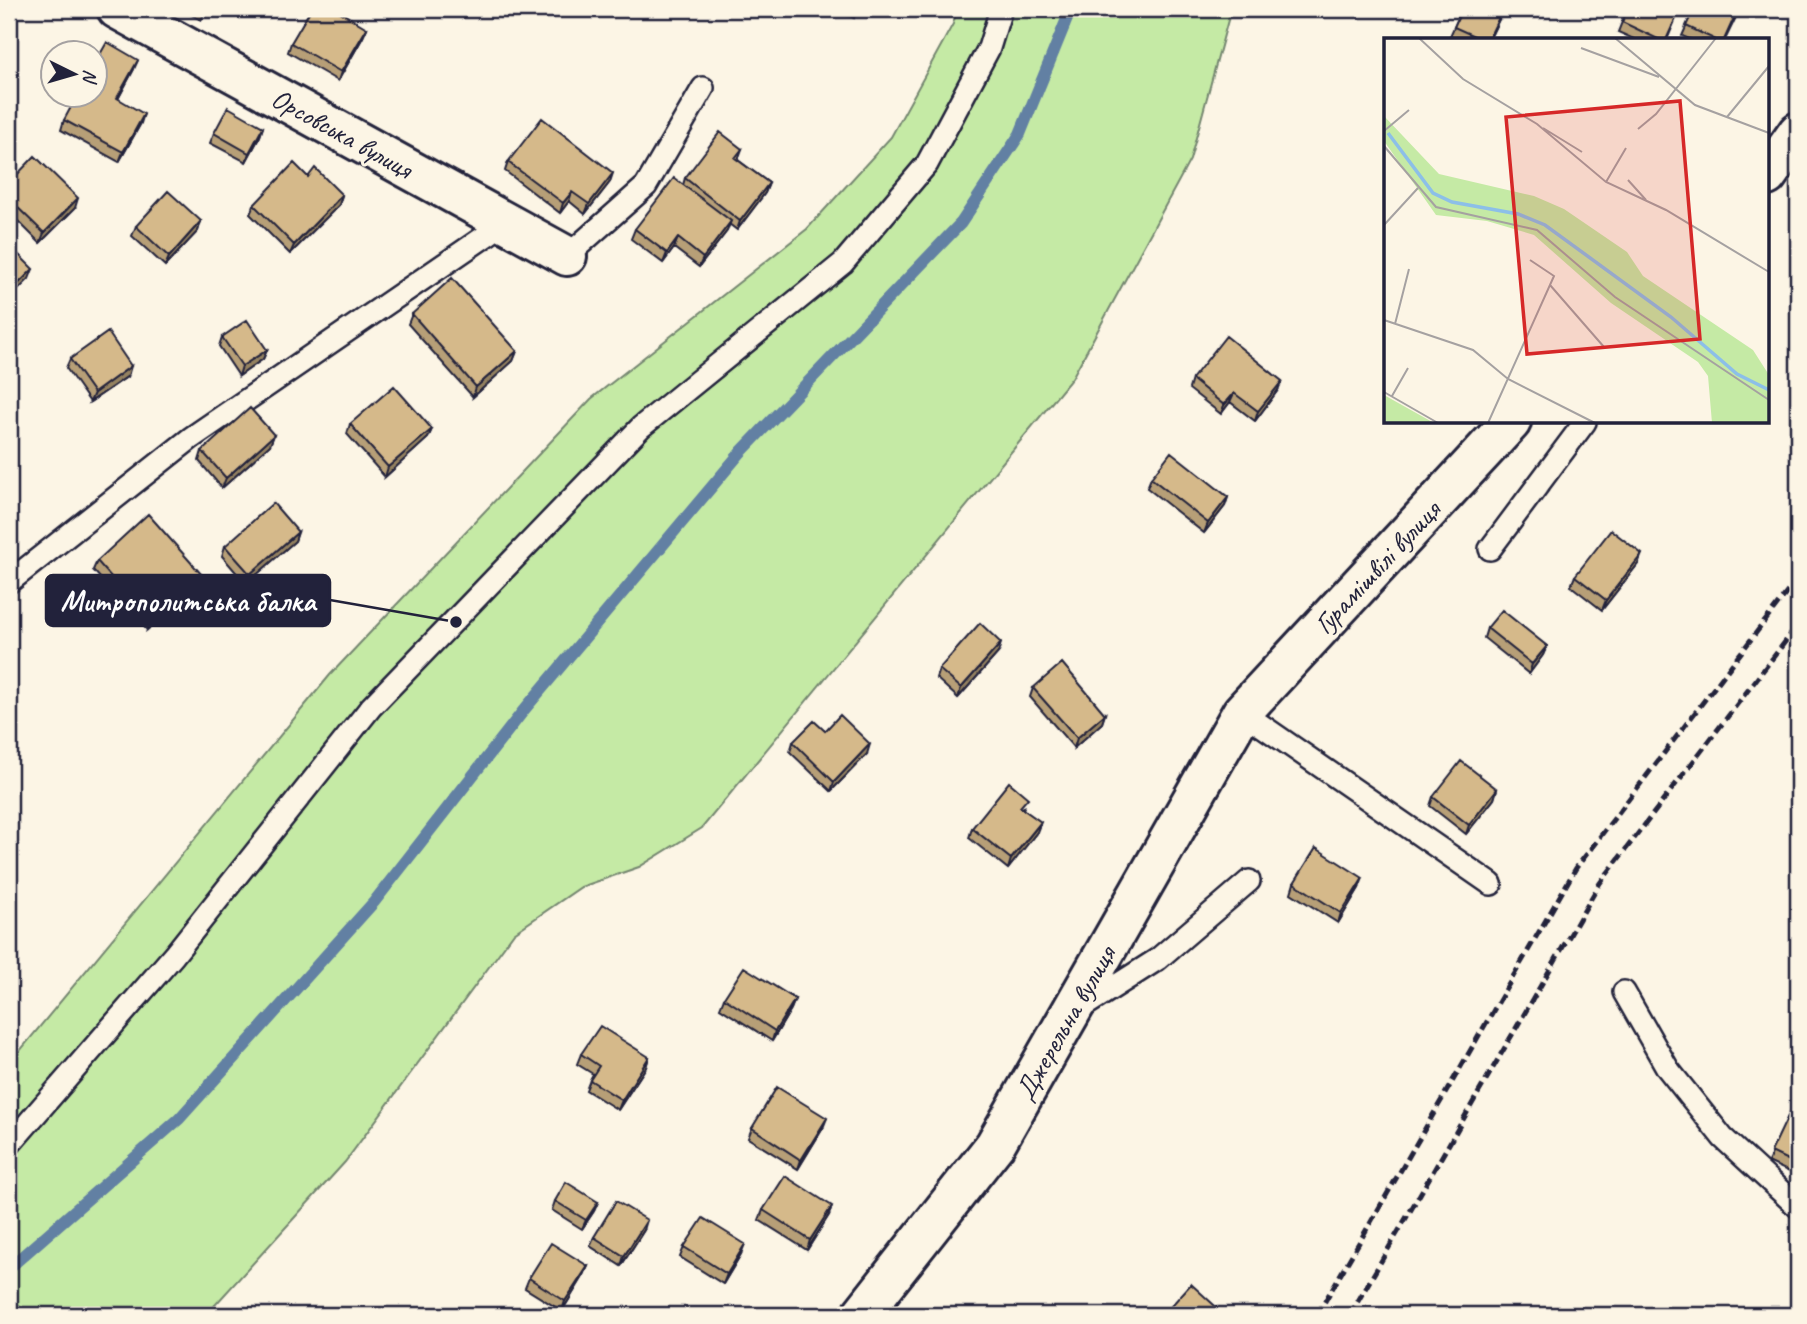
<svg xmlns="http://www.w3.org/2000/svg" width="1807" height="1324" font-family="Caveat,sans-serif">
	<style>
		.green { fill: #c5eaa5; stroke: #748670; stroke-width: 2 }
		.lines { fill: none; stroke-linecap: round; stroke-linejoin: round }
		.stream { stroke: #6280a3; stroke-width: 12 }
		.service-casing { stroke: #22223b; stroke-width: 26 }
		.minor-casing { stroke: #22223b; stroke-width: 44 }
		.service { stroke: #fcf5e5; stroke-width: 21 }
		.minor { stroke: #fcf5e5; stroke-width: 38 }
		.rail { stroke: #22223b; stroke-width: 5; stroke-dasharray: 10 5; stroke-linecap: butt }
		.wall { fill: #b79f77; stroke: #22223b; stroke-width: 2 }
		.shaded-wall { fill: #958261; stroke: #22223b; stroke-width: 2 }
		.building { fill: #d5b98a; stroke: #22223b; stroke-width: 2 }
		.labels { text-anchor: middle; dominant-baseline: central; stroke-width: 6; stroke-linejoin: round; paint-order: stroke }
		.street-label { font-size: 28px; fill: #22223b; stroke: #fcf5e5 }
		.inset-river { fill: none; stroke: #8cbfe8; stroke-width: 3.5 }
		.inset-road { fill: none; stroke: #a5a1a1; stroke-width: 2 }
		.view { fill: #d62828; fill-opacity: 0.15; stroke: #d62828; stroke-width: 3.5 }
		.inset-edge { fill: none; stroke: #22223b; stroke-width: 3.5 }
		.leader { fill: none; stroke: #22223b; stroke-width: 2.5 }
		.callout-dot { fill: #22223b; stroke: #fcf5e5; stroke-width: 2.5 }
		.callout { fill: #22223b; stroke: #22223b; stroke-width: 2.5 }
		.callout-label { font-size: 30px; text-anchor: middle; font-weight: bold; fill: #fff }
	</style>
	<rect width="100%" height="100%" fill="#fcf5e5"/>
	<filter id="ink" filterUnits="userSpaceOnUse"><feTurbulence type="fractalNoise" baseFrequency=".0143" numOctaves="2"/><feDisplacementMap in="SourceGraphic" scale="14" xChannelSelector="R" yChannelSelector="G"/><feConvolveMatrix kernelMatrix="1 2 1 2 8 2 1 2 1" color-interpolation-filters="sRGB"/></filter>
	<g filter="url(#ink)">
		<path class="green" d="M 957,9 L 1231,9 L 1190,160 L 1072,378 L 702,828 L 639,867 L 581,887 L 514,933 L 345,1162 L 206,1315 L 9,1315 L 9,1064 L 330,675 L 591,399 L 807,229 L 891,137 L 953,24 Z"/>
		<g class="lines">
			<path class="stream" d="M 9,1268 L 179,1119 L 374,902 L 524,710 L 741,452 L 961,223 L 1020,134 L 1071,9"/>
			<g class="service-casing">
				<path id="service" d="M 567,256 L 646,186 L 703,88
					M 1490,549 L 1585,422
					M 9,582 L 191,438 L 506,222
					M 1242,712 L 1491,884
					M 1624,992 L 1668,1069 L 1723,1138 L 1798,1207
					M 1081,1008 L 1158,959 L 1249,881
					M 9,1145 L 174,955 L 371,707 L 641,427 L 843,263 L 927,164 L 989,48 L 1001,9"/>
			</g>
			<g class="minor-casing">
				<path id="minor" d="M 117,9 L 567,256
					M 1767,176 L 1798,132
					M 861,1315 L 995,1145 L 1242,712 L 1511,422"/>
			</g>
			<use href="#service" class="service"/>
			<use href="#minor" class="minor"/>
			<path class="rail" d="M 1317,1315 L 1576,868 L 1798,578
				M 1350,1315 L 1600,883 L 1798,625"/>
		</g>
		<path class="wall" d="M 180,9 L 207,9 L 201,20 Z
			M 832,9 L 858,9 L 854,18 Z
			M 1462,9 L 1504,9 L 1489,40 L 1459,40 L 1450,36 Z
			M 1694,9 L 1740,9 L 1725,40 L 1692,40 L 1682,36 Z
			M 1679,11 L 1667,40 L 1636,40 L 1618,32 L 1622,22 Z
			M 367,28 L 363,37 L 338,81 L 288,52 L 291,43 Z
			M 134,69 L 118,99 L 141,123 L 119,162 L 61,130 L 64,120 Z
			M 263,127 L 260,136 L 246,162 L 210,143 L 214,133 Z
			M 742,149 L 738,160 L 769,183 L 765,193 L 737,230 L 729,224 L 727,231 L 699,267 L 674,248 L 663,263 L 631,239 L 635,229 L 683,185 L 685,178 Z
			M 508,162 L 610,182 L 585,214 L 569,201 L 560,213 L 505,171 Z
			M 308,177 L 342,195 L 339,205 L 290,254 L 250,214 L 254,205 Z
			M 9,183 L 75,208 L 40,243 L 9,212 Z
			M 201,221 L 198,231 L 165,266 L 132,236 L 136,226 Z
			M 412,314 L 517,351 L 513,361 L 473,397 L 408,324 Z
			M 222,337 L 267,350 L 263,359 L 239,376 L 219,346 Z
			M 70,359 L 128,376 L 90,402 L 66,368 Z
			M 1192,379 L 1278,390 L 1255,421 L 1230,402 L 1221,414 L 1189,389 Z
			M 350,424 L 432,429 L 428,438 L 385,477 L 347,434 Z
			M 274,435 L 270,445 L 222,488 L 199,461 L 202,451 Z
			M 1151,478 L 1228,497 L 1225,506 L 1204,533 L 1147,488 Z
			M 298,532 L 295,541 L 246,584 L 222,556 L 225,546 Z
			M 97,561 L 202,575 L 198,585 L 147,630 L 93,570 Z
			M 1638,564 L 1602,610 L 1571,586 L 1575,576 Z
			M 1487,628 L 1547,646 L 1543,655 L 1529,674 L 1484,638 Z
			M 998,653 L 958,698 L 936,678 L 939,669 Z
			M 1033,688 L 1105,714 L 1102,723 L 1074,748 L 1030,697 Z
			M 825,731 L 867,754 L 831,791 L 790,752 L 793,742 Z
			M 1497,789 L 1494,799 L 1466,834 L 1430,806 L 1433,797 Z
			M 1024,807 L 1023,809 L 1037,832 L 1008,869 L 969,838 L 972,828 Z
			M 1294,883 L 1359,888 L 1338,923 L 1291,893 Z
			M 724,998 L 795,999 L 791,1009 L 772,1041 L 720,1008 Z
			M 581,1054 L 649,1057 L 646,1067 L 618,1110 L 586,1090 L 590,1080 L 593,1074 L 577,1064 Z
			M 1798,1095 L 1798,1176 L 1768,1162 Z
			M 752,1128 L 823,1128 L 798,1169 L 748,1138 Z
			M 555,1201 L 598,1202 L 594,1211 L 582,1229 L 552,1210 Z
			M 763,1210 L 829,1215 L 807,1250 L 759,1220 Z
			M 644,1230 L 621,1266 L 590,1246 L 594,1237 Z
			M 684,1247 L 741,1254 L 723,1284 L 680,1257 Z
			M 588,1266 L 584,1275 L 562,1311 L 525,1288 L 529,1278 Z"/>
		<path class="shaded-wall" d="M 1503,9 L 1504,9 L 1489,40 L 1488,40 Z
			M 367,28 L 363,37 L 338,81 L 341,72 Z
			M 138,60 L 134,69 L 113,108 L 117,98 Z
			M 144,114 L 141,123 L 119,162 L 123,152 Z
			M 263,127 L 260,136 L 246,162 L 249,153 Z
			M 613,173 L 610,182 L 585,214 L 589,204 Z
			M 769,183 L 765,193 L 737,230 L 740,221 Z
			M 572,192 L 569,201 L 560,213 L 563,203 Z
			M 342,195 L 339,205 L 290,254 L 294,245 Z
			M 78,198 L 75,208 L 40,243 L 44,233 Z
			M 201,221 L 198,231 L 165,266 L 169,257 Z
			M 731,221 L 727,231 L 699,267 L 703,258 Z
			M 678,238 L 674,248 L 663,263 L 667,253 Z
			M 33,269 L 29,279 L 9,299 L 9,293 Z
			M 267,350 L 263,359 L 239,376 L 242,366 Z
			M 517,351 L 513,361 L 473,397 L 476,387 Z
			M 131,366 L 128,376 L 90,402 L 94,393 Z
			M 1282,381 L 1278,390 L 1255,421 L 1258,411 Z
			M 1234,393 L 1230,402 L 1221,414 L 1224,405 Z
			M 432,429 L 428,438 L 385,477 L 388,467 Z
			M 274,435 L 270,445 L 222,488 L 226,478 Z
			M 1228,497 L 1225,506 L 1204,533 L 1208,523 Z
			M 298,532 L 295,541 L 246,584 L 250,574 Z
			M 1642,554 L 1638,564 L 1602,610 L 1606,600 Z
			M 202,575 L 198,585 L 147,630 L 150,621 Z
			M 1001,643 L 998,653 L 958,698 L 961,688 Z
			M 1547,646 L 1543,655 L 1529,674 L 1532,664 Z
			M 13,677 L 10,687 L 9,688 L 9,681 Z
			M 1105,714 L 1102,723 L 1074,748 L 1077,738 Z
			M 870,744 L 867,754 L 831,791 L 834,782 Z
			M 1497,789 L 1494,799 L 1466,834 L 1469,825 Z
			M 1041,822 L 1037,832 L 1008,869 L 1011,859 Z
			M 1363,878 L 1359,888 L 1338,923 L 1341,913 Z
			M 795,999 L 791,1009 L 772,1041 L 775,1031 Z
			M 649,1057 L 646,1067 L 618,1110 L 622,1100 Z
			M 827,1118 L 823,1128 L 798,1169 L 801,1160 Z
			M 598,1202 L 594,1211 L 582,1229 L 586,1220 Z
			M 832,1206 L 829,1215 L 807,1250 L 810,1240 Z
			M 647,1220 L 644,1230 L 621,1266 L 624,1256 Z
			M 745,1244 L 741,1254 L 723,1284 L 727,1274 Z
			M 588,1266 L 584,1275 L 562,1311 L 565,1301 Z"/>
		<path class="building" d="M 311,9 L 335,9 L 367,28 L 341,72 L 291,43 Z
			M 1462,9 L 1503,9 L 1488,40 L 1483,40 L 1454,27 Z
			M 1628,9 L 1675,9 L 1679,11 L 1666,40 L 1660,40 L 1622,22 Z
			M 1694,9 L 1738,9 L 1724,40 L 1716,40 L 1686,26 Z
			M 107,42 L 138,60 L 117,98 L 144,114 L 123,152 L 64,120 L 78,94 L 94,94 L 94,65 Z
			M 228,107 L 263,127 L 249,153 L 214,133 Z
			M 542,118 L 613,173 L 589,204 L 572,192 L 563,203 L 508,162 Z
			M 720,132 L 742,149 L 735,158 L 769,183 L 740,221 L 685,178 Z
			M 35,156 L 78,198 L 44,233 L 9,199 L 9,183 Z
			M 294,163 L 308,177 L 315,168 L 342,195 L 294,245 L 254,205 Z
			M 674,178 L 731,221 L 703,258 L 678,238 L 667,253 L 635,229 Z
			M 168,191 L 201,221 L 169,257 L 136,226 Z
			M 9,245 L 33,269 L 9,293 Z
			M 452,278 L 517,351 L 476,387 L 412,314 Z
			M 247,320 L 267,350 L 242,366 L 222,337 Z
			M 108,332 L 131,366 L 94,393 L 70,359 Z
			M 1226,336 L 1282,381 L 1258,411 L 1234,393 L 1224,405 L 1192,379 Z
			M 394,386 L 432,429 L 388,467 L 350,424 Z
			M 250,408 L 274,435 L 226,478 L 202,451 Z
			M 1171,452 L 1228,497 L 1208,523 L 1151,478 Z
			M 273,503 L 298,532 L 250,574 L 225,546 Z
			M 148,514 L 202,575 L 150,621 L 97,561 Z
			M 1611,530 L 1642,554 L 1606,600 L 1575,576 Z
			M 1502,610 L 1547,646 L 1532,664 L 1487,628 Z
			M 980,623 L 1001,643 L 961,688 L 939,669 Z
			M 1062,663 L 1105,714 L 1077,738 L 1033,688 Z
			M 9,672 L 13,677 L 9,681 Z
			M 840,715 L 870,744 L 834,782 L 793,742 L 814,721 L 825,731 Z
			M 1461,761 L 1497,789 L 1469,825 L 1433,797 Z
			M 1009,782 L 1028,798 L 1020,807 L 1041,822 L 1011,859 L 972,828 Z
			M 1316,848 L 1363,878 L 1341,913 L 1294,883 Z
			M 744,967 L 795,999 L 775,1031 L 724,998 Z
			M 600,1026 L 649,1057 L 622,1100 L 590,1080 L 599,1066 L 581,1054 Z
			M 777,1087 L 827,1118 L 801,1160 L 752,1128 Z
			M 1798,1095 L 1798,1165 L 1771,1152 Z
			M 785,1176 L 832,1206 L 810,1240 L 763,1210 Z
			M 566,1182 L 598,1202 L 586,1220 L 555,1201 Z
			M 616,1201 L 647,1220 L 624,1256 L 594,1237 Z
			M 703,1218 L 745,1244 L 727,1274 L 684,1247 Z
			M 551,1243 L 588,1266 L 565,1301 L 529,1278 Z
			M 1191,1284 L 1225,1315 L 1163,1315 Z"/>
	</g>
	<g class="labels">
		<g class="street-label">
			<text transform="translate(342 133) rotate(29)">Орсовська вулиця</text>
			<text transform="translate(1377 567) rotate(-47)">Гурамішвілі вулиця</text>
			<text transform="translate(1065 1023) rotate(-60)">Джерельна вулиця</text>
		</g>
	</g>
	<g transform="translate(1384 38)">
		<rect width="385" height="385" fill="#fcf5e5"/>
		<path d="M 0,78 L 55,136 L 150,158 L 180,171 L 243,214 L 259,238 L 369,312 L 385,337 L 385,385 L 328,385 L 324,338 L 314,324 L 227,265 L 150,197 L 103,183 L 52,177 L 0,103 ZM 0,357 L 50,385 L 0,385 Z" fill="#c5eaa5"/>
		<path class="inset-river" d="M 4,95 L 49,155 L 68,164 L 134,176 L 161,187 L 287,279 L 353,336 L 385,352"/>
		<path class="inset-road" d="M 35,0 L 79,41 L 153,86 L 222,144 L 282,172 L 385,234M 231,0 L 311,67 L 385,95M 197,10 L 275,39M 343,79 L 385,28M 159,90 L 198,114M 254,91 L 272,76 L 332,0M 0,93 L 25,72M 0,108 L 52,169 L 153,192 L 231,259 L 385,362M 244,142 L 262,162M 222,144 L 242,110M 0,187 L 34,150M 166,247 L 220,309M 0,282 L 89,312 L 124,341 L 211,385M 11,286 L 25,231M 0,354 L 54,385M 8,358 L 24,330M 104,385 L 170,238 L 146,222"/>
		<path class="view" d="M 296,63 L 316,301 L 143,316 L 122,79 Z"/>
		<rect width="385" height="385" class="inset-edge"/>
	</g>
	<path class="leader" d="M456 622L330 600"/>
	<circle class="callout-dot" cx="456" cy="622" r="7"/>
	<rect class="callout" x="46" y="575" width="284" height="51" rx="7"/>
	<g class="callout-label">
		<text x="188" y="611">Митрополитська балка</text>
	</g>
	<rect width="1807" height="1324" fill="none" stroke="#fcf5e5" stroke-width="35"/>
	<rect x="18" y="18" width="1772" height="1289" fill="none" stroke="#22223b" stroke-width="2.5" filter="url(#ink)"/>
	<g transform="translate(74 74) rotate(95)"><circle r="33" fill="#fcf5e5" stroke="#a5a1a1" stroke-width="2"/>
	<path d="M0-5L12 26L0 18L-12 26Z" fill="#22223b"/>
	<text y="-10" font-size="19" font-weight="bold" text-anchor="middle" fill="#22223b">N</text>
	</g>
</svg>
